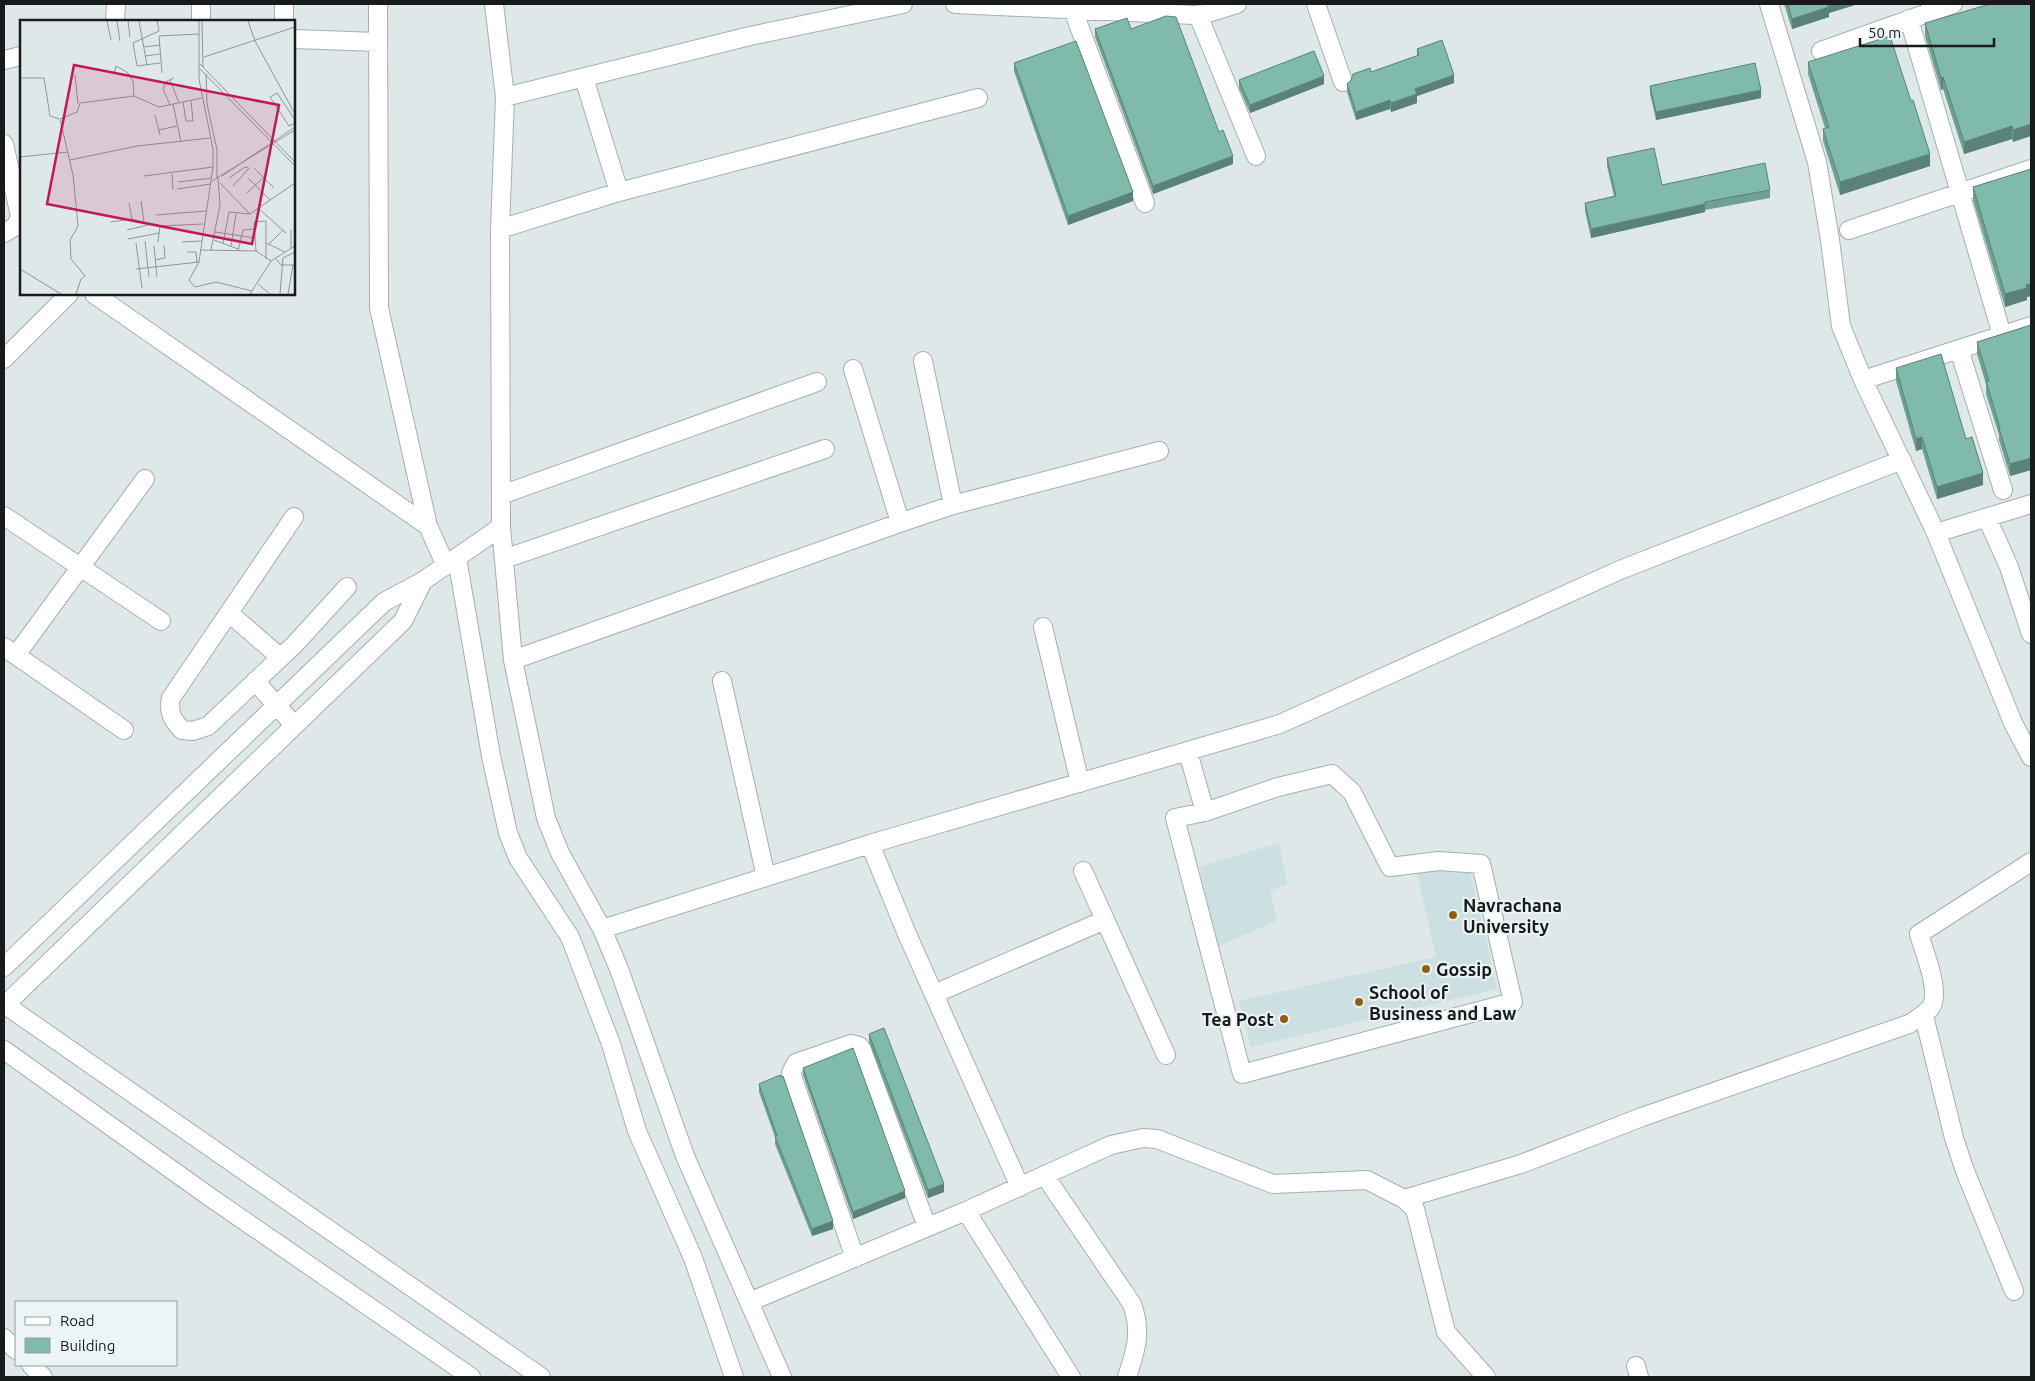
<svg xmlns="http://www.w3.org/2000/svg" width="2035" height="1381" font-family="Ubuntu,sans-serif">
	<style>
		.built { fill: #ccdfe1 }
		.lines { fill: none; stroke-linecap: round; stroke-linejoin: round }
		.minor-casing { stroke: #a6afb0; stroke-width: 20 }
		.minor { stroke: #fff; stroke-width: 18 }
		.wall { fill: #6ea093 }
		.shaded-wall { fill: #5a8278 }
		.building { fill: #80baab; stroke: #5a8278 }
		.poi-dot { fill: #935e12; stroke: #ecf5f6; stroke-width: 2 }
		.labels { text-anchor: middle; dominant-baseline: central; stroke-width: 4; stroke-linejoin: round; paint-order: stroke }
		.poi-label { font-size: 18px; font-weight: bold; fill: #181b1c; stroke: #ecf5f6; text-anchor: start }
		.inset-road { fill: none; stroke: #8f9697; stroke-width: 1 }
		.view { fill: #c2185b; fill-opacity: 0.15; stroke: #c2185b; stroke-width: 2.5 }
		.inset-edge { fill: none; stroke: #181b1c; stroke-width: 2.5 }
	</style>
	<rect width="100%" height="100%" fill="#dfe8e9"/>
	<path class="built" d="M 1279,843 L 1287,884 L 1270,891 L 1277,920 L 1217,947 L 1199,867 Z
		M 1468,861 L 1497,989 L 1251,1047 L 1239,1001 L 1436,957 L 1417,873 Z"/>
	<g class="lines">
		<g class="minor-casing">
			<path id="minor" d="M 201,4 L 201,21
				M 378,4 L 379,308 L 428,526 L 446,566
				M 494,4 L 505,97 L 500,229 L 501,527 L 513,660 L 546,818 L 560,853 L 602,929 L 619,969 L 685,1156 L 782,1377
				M 955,4 L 1194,15 L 1205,14 L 1237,4
				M 1316,4 L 1343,82
				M 1769,4 L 1817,162 L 1830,240 L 1841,326 L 1863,380 L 1936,533 L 2013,723 L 2031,757
				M 1073,10 L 1145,203
				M 1198,15 L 1256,156
				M 1909,19 L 2002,335
				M 115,21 L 116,4
				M 284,21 L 284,4
				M 294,39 L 378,42
				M 1821,51 L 1953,4
				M 4,60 L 21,56
				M 584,78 L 619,192
				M 505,97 L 750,36 L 903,4
				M 4,144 L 20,216 L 16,226 L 4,233
				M 500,229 L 619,192 L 978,98
				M 1849,230 L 2031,169
				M 94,294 L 428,526
				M 1959,349 L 2003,490
				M 4,359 L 69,294
				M 923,361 L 953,505
				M 853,369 L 900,522
				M 1863,380 L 2031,326
				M 501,495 L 817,382
				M 4,516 L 161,621
				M 294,517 L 171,698 C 168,713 172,719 182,730 L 193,731 L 208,726 L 295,644 L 347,587
				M 1987,518 L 2009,567 L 2031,634
				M 1936,533 L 2031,504
				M 457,558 L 491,756 L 508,833 L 518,858 L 570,937 L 611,1044 L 637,1131 L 693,1258 L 734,1377
				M 504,559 L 825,449
				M 229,613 L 280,657
				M 1043,627 L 1080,783
				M 4,647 L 124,730
				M 16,655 L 145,479
				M 513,660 L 908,520 L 953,505 L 1159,451
				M 255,681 L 294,725
				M 722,681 L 766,877
				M 1188,752 L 1205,812 L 1278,787 L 1332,774 L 1352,792 L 1390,867 L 1439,861 L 1481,864 L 1513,1002 L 1242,1074 L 1175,818 L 1205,812
				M 870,844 L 907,934 L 1020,1187
				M 1083,871 L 1166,1055
				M 602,929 L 870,844 L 1280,724 L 1620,570 L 1902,460
				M 4,967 L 384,602 L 423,581 L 501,527
				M 934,994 L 1105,920
				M 4,1004 L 541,1377
				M 4,1006 L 403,621 L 423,581
				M 1924,1016 L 1954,1138 L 1965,1171 L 2014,1291
				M 4,1050 L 207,1195 L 471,1377
				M 1045,1176 L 1132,1304 C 1142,1332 1136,1350 1127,1377
				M 1404,1199 L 1521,1164 L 1642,1117 L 1909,1024 C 1917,1019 1925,1015 1931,1007 C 1941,991 1924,952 1919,934 L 2031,862
				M 966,1211 L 1071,1377
				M 855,1258 L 791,1073 L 796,1063 L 851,1044 L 859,1046 L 862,1050 L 927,1227
				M 749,1302 L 966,1211 L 1111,1145 L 1143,1138 L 1157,1139 L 1273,1184 L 1367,1180 L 1404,1199 L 1415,1209 L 1446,1332 L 1486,1377
				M 4,1338 L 16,1350
				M 31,1365 L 43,1377
				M 1636,1366 L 1639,1377"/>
		</g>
		<use href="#minor" class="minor"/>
	</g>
	<path class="wall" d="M 1784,4 L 1858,4 L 1829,13 L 1829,17 L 1792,29 Z
		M 2031,4 L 2013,142 L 2012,139 L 1964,154 L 1943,89 L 1941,90 L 1925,36 L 1925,23 Z
		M 1095,29 L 1131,29 L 1219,132 L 1233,164 L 1153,194 L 1095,37 Z
		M 1417,49 L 1454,83 L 1417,96 L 1417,103 L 1391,112 L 1390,109 L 1356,120 L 1347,92 L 1347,84 L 1371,72 L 1417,56 Z
		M 1808,62 L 1911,101 L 1930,166 L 1840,195 L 1823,141 L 1823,129 L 1825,128 L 1808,74 Z
		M 1014,63 L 1133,201 L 1068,225 L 1014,71 Z
		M 1239,80 L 1324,84 L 1250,113 L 1239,88 Z
		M 1650,86 L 1761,98 L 1656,120 L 1650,94 Z
		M 1607,158 L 1662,185 L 1770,190 L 1770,198 L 1705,210 L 1705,212 L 1591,238 L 1585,211 L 1585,203 L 1614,196 L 1607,166 Z
		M 2031,169 L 2031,296 L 2027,297 L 2027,300 L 2005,307 L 1973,200 L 1973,187 Z
		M 2031,325 L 2031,470 L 2010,476 L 1999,440 L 1999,435 L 1986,394 L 1986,384 L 1977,354 L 1977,342 Z
		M 1896,368 L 1966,439 L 1983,485 L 1937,499 L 1922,449 L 1916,451 L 1896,381 Z
		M 869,1034 L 944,1192 L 928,1198 L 869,1042 Z
		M 803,1068 L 905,1198 L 853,1219 L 803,1075 Z
		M 759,1084 L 833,1229 L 812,1236 L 775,1144 L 775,1137 L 759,1092 Z"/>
	<path class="shaded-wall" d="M 1828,4 L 1858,4 L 1829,13 L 1829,17 L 1792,29 L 1792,19 Z
		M 1454,75 L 1454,83 L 1417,96 L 1417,103 L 1391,112 L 1391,103 L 1415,89 Z
		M 1324,76 L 1324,84 L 1250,113 L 1250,105 Z
		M 1943,77 L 1943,89 L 1941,90 L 1941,78 Z
		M 1761,90 L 1761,98 L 1656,120 L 1656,112 Z
		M 1390,100 L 1390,109 L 1356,120 L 1356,112 Z
		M 2031,124 L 2031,136 L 2013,142 L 2013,130 Z
		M 2012,126 L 2012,139 L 1964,154 L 1964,142 Z
		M 1930,154 L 1930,166 L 1840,195 L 1840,182 Z
		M 1233,156 L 1233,164 L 1153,194 L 1153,186 Z
		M 1133,192 L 1133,201 L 1068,225 L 1068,216 Z
		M 1705,204 L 1705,212 L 1591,238 L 1591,229 Z
		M 2031,284 L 2031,296 L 2027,297 L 2027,300 L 2005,307 L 2005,294 Z
		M 1922,437 L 1922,449 L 1916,451 L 1916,439 Z
		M 2031,458 L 2031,470 L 2010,476 L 2010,464 Z
		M 1983,473 L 1983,485 L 1937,499 L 1937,487 Z
		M 944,1184 L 944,1192 L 928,1198 L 928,1190 Z
		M 905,1191 L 905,1198 L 853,1219 L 853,1212 Z
		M 833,1221 L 833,1229 L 812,1236 L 812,1229 Z"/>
	<path class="building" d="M 1788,4 L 1828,4 L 1829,7 L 1792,19 Z
		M 1990,4 L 2031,4 L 2031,124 L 2013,130 L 2012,126 L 1964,142 L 1943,77 L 1941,78 L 1925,23 Z
		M 1166,16 L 1176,17 L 1219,132 L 1223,130 L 1233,156 L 1153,186 L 1095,29 L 1127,18 L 1131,29 Z
		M 1890,36 L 1911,101 L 1913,100 L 1930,154 L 1840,182 L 1823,129 L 1829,127 L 1808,62 Z
		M 1442,40 L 1454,75 L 1415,89 L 1417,94 L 1391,103 L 1390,100 L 1356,112 L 1347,84 L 1351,80 L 1353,74 L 1370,68 L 1371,72 L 1419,55 L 1417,49 Z
		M 1076,41 L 1133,192 L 1068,216 L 1014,63 Z
		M 1314,51 L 1324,76 L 1250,105 L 1239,80 Z
		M 1755,63 L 1761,90 L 1656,112 L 1650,86 Z
		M 1654,148 L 1662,185 L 1765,163 L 1770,190 L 1705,202 L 1705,204 L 1591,229 L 1585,203 L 1616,196 L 1607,158 Z
		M 2031,169 L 2031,284 L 2026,285 L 2027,288 L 2005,294 L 1973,187 Z
		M 2031,325 L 2031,458 L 2010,464 L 1999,428 L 2000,428 L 1986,381 L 1989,381 L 1977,342 Z
		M 1941,354 L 1966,439 L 1972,437 L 1983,473 L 1937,487 L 1922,437 L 1916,439 L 1896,368 Z
		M 884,1028 L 944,1184 L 928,1190 L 869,1034 Z
		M 853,1048 L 905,1191 L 853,1212 L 803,1068 Z
		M 780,1075 L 781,1077 L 783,1076 L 833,1221 L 812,1229 L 775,1136 L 777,1136 L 759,1084 Z"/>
	<g class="poi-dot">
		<circle cx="1453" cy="915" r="5"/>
		<circle cx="1426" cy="969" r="5"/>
		<circle cx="1359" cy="1002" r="5"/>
		<circle cx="1284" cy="1019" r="5"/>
	</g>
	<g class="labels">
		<g class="poi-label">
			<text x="1463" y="905">Navrachana<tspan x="1463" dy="21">University</tspan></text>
			<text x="1436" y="969">Gossip</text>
			<text x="1369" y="992">School of<tspan x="1369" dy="21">Business and Law</tspan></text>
			<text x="1274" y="1019" text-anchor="end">Tea Post</text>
		</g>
	</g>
	<g transform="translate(20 20)">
		<rect width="275" height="275" fill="#dfe8e9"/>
		<path class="inset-road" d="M 87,1 L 91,20M 97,1 L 100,21M 108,1 L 110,17M 119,1 L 127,45M 137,1 L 139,11 L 113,23 L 117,46 L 140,43M 179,1 L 179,59 L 193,129 L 193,147 L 179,242 L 169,260 L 175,267 L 196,262 L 232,271M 182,1 L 183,47M 228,1 L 235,21 L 275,94M 124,27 L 140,25M 125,36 L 140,34M 184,37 L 275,7M 180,44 L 275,142M 179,48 L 275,146M 142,53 L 139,16 L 179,14M 94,54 L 96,46 L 107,52 L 113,61 L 114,76 L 139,87 L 182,78M 186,54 L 187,84 L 197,130 L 197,159M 55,55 L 58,84M 0,58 L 24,58 L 30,96 L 39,99M 150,60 L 159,83M 163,82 L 166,101 L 173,101 L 171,81M 153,84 L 161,122M 150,85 L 143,69 L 147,61 L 154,58M 135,95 L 140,115M 275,100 L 257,73 L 250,77 L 269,106 L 275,103M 139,110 L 157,106M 0,137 L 48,132M 50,140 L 117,126 L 190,118M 234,148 L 254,168M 152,154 L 153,170M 124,156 L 193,147M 202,156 L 275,107M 209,158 L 225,147 L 229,148 L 213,166M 228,158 L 250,180M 192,161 L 275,110M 158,162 L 192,158M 200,163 L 230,194M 157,169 L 191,164M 227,173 L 243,158M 121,181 L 124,202M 109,183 L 112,199M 238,188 L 266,213M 136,195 L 186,191M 91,202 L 111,199 L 140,206 L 183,204M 107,210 L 132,204M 271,210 L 271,228M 195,212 L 235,218M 108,219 L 139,213M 194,220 L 218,229M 125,221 L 129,257M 138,222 L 140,206M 162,222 L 182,221M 116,223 L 122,268M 203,223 L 209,192 L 230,194 L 275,163M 246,223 L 265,232M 249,224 L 263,210M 134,226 L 137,257M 211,226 L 216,194M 181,230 L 236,231 L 251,241 L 275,226M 191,230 L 200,185 L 198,158M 218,231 L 223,210 L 234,209M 236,231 L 234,202 L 246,201 L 246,239M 167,232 L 176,232 L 177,243M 256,239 L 261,245 L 274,245M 135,240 L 145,238 L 144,225M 0,249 L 41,274M 116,249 L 179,242M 238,264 L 250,274M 56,274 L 61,259 L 65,256 L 51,239 L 50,220 L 58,206 L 53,155 L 40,99 L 57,92 L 60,83 L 114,76M 230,274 L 251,241M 260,274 L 263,238 L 275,232M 268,274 L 273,245"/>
		<path class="view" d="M 54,45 L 259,85 L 232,224 L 27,184 Z"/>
		<rect width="275" height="275" class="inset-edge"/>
	</g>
	<rect width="2035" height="1381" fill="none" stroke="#181b1c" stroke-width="10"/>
	<rect x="15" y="1301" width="162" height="65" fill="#ecf5f6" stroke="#979e9f"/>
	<rect x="25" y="1317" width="25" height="8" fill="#ffffff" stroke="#979e9f"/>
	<text x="60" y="1326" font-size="15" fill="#181b1c">Road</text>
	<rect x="25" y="1338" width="25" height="15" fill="#80baab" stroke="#979e9f"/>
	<text x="60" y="1351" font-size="15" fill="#181b1c">Building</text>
	<path d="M1860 38v8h134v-8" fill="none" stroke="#181b1c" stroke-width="2.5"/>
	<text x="1868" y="38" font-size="15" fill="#181b1c" stroke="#ecf5f6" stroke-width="4" paint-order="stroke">50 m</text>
</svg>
